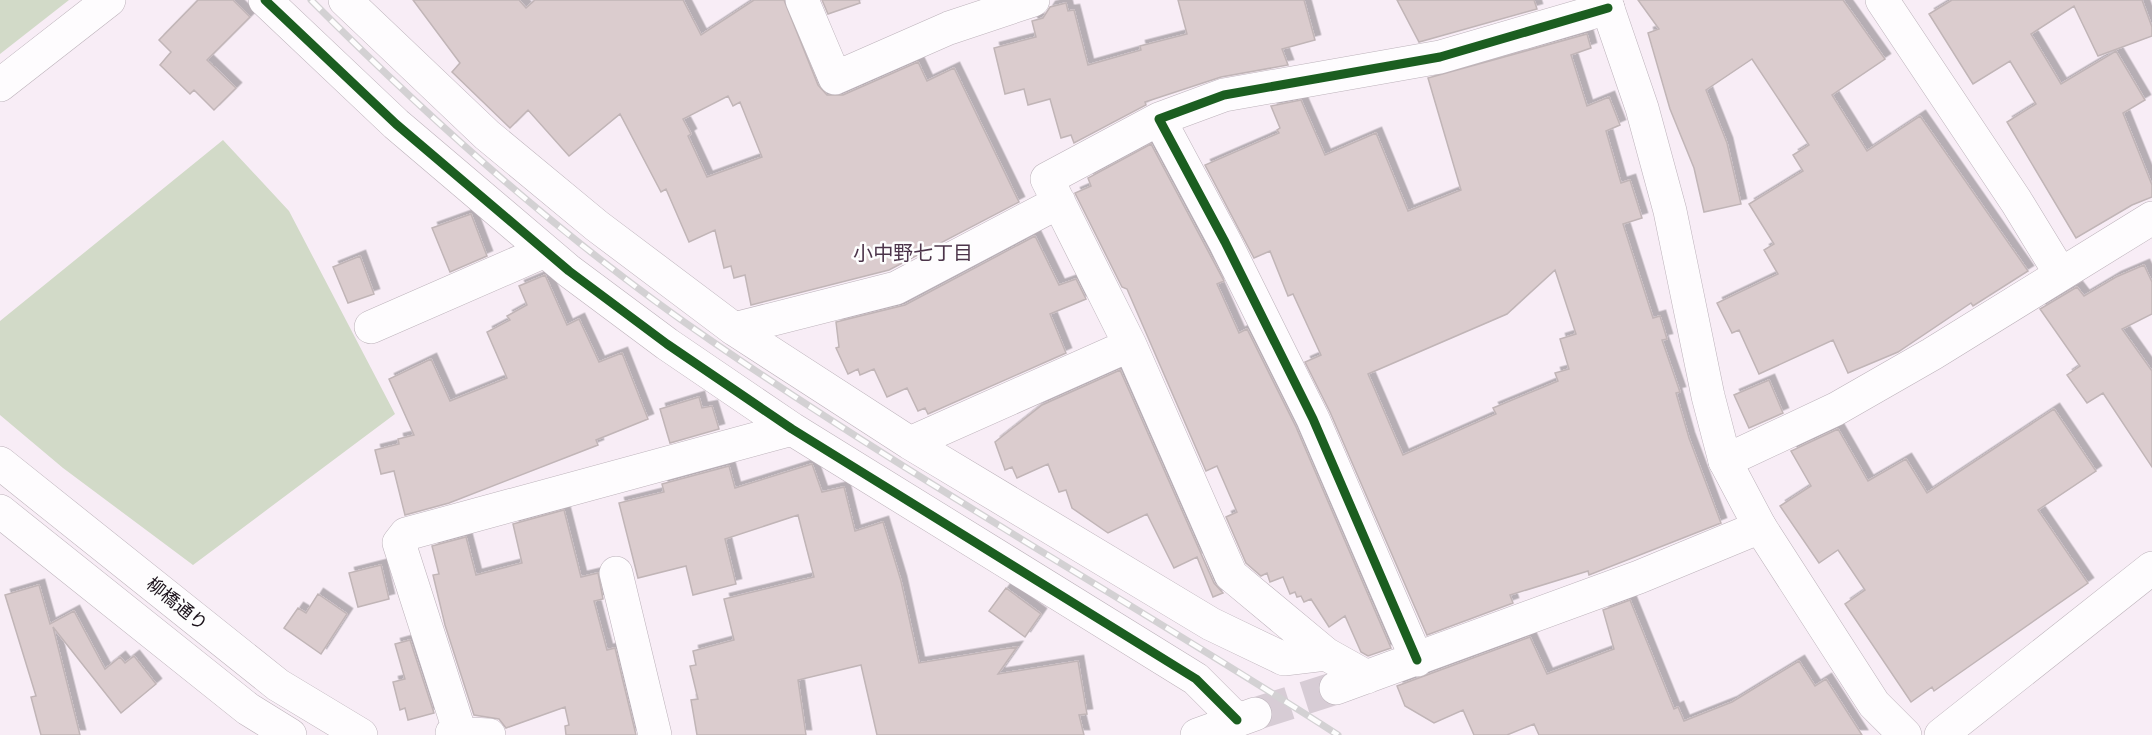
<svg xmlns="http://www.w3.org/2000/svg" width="2152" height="735" font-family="Arial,'Noto Sans JP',sans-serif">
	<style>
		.green { fill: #d2dac8 }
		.building { fill: #dbccce; stroke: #c1b5b7; stroke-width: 1.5; fill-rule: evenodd; filter: url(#shadow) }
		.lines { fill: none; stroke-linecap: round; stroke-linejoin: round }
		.minor-tunnel { stroke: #d7ccd5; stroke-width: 33; stroke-dasharray: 33 16; stroke-linecap: butt }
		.minor-casing { stroke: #bcb2ba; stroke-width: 34 }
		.tertiary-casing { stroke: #bcb2ba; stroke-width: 34 }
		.minor { stroke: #fefcfe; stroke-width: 33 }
		.tertiary { stroke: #fefcfe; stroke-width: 33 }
		.rail-casing { stroke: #d3d1d3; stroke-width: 7 }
		.rail { stroke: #fdfdfd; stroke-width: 4.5; stroke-dasharray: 14; stroke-linecap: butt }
		.cycleway-casing { stroke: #fdfdfd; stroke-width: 13 }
		.cycleway { stroke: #1b5e20; stroke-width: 9 }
		.labels { text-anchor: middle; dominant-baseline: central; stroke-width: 5; stroke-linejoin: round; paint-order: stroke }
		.street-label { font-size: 18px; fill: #1c121b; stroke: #fdfdfd }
		.neighbourhood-label { font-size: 20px; fill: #4c344a; stroke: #fdfdfd }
	</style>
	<defs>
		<filter id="shadow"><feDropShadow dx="5.5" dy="-5.5" stdDeviation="0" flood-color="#0004"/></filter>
	</defs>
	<rect width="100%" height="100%" fill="#f8edf6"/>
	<path class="green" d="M 0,0 L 69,0 L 0,54 Z
		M 223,140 L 289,211 L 395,414 L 193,565 L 63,468 L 0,415 L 0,321 Z"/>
	<path class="building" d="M 198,0 L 233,0 L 250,17 L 207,60 L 236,88 L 214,110 L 194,90 L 190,94 L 160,65 L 171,52 L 159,40 Z
		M 413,0 L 519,0 L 526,8 L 535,0 L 683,0 L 701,35 L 754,0 L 784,0 L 818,85 L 827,95 L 843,95 L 918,62 L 927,81 L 954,68 L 1019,202 L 889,270 L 751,305 L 745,275 L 734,278 L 731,266 L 724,268 L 715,230 L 689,242 L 666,189 L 661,192 L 620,114 L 569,156 L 528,110 L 510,128 L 452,72 L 460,63 ZM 728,96 L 733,106 L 740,102 L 762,157 L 707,177 L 688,136 L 691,134 L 683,119 Z
		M 822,0 L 859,0 L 860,3 L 828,14 Z
		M 1178,0 L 1304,0 L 1315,40 L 1282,49 L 1288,65 L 1221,77 L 1145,102 L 1146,105 L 1074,143 L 1071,135 L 1061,138 L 1050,99 L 1028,105 L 1024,89 L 1005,94 L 994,48 L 1036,37 L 1032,21 L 1043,18 L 1050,7 L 1066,3 L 1068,11 L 1074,10 L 1088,65 L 1141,50 L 1140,46 L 1187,34 Z
		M 1397,0 L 1534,0 L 1537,9 L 1419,42 Z
		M 1638,0 L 1843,0 L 1885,59 L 1832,95 L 1867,151 L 1920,116 L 2028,271 L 1973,306 L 1971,303 L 1898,352 L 1848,373 L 1833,340 L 1759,374 L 1739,330 L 1732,333 L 1717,303 L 1778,274 L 1764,250 L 1774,244 L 1749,204 L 1803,171 L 1793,155 L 1809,145 L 1752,59 L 1706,90 L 1727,143 L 1741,204 L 1704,212 L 1694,168 L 1670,109 L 1648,33 L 1659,29 Z
		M 1952,0 L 2142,0 L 2152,27 L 2152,36 L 2098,56 L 2074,6 L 2031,34 L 2061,84 L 2116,51 L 2145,100 L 2123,113 L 2152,185 L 2152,197 L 2132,205 L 2076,238 L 2007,122 L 2036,104 L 2010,61 L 1973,84 L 1929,14 Z
		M 1587,34 L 1591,48 L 1571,55 L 1587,106 L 1609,97 L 1620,125 L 1606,131 L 1621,183 L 1630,180 L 1642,218 L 1623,224 L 1653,318 L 1660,316 L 1667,339 L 1662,340 L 1680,392 L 1676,393 L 1689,438 L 1721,523 L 1589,575 L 1588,571 L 1510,595 L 1513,603 L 1427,635 L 1330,412 L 1305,362 L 1321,355 L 1293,294 L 1288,296 L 1270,251 L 1254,258 L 1205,165 L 1279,133 L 1277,130 L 1280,128 L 1271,106 L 1301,100 L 1325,155 L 1376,133 L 1408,211 L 1461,190 L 1428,78 ZM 1555,270 L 1576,334 L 1560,339 L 1569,369 L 1555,373 L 1558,381 L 1493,408 L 1496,414 L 1403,455 L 1368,374 L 1507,314 Z
		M 1151,144 L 1224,281 L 1217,284 L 1239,333 L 1247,329 L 1296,427 L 1391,648 L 1368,656 L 1361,652 L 1345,616 L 1329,627 L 1311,599 L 1304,602 L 1301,596 L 1297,597 L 1295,592 L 1290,594 L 1283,577 L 1270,582 L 1267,573 L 1261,576 L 1246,563 L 1226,517 L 1237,512 L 1217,466 L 1206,471 L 1127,289 L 1122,287 L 1075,193 L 1091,186 L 1088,178 Z
		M 471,214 L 487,256 L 450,272 L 432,228 Z
		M 1035,236 L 1059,285 L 1076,279 L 1086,299 L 1050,314 L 1066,353 L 928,414 L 925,408 L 918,411 L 907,388 L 887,397 L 874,369 L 860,375 L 858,369 L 848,374 L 836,348 L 839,347 L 836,322 L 905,305 Z
		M 360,256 L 374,294 L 348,303 L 333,267 Z
		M 2144,265 L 2152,282 L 2152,314 L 2122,329 L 2152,371 L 2152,467 L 2103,393 L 2087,403 L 2067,375 L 2080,366 L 2040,309 L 2077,287 L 2084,296 L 2116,277 Z
		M 545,275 L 567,325 L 579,319 L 599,362 L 622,353 L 648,419 L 596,440 L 598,445 L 449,503 L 405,515 L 394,471 L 381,474 L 375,450 L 399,444 L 398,439 L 414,435 L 389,379 L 431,359 L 450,401 L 507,378 L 487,332 L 510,320 L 507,316 L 527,305 L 519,286 Z
		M 1120,370 L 1214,583 L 1223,593 L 1213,597 L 1197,557 L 1174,568 L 1147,514 L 1108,533 L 1072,508 L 1066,490 L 1059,492 L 1048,464 L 1017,478 L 1012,467 L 1005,470 L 995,442 L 1042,405 Z
		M 1769,380 L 1783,413 L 1749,428 L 1734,395 Z
		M 699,397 L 702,408 L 712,406 L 719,429 L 670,443 L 660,409 Z
		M 2054,409 L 2096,471 L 2038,510 L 2088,583 L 1934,691 L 1932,687 L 1911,702 L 1845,604 L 1865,590 L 1838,550 L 1819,563 L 1780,506 L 1811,486 L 1791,451 L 1838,429 L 1868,481 L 1906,459 L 1927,493 Z
		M 812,464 L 822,492 L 844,487 L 855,531 L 883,522 L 901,581 L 919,663 L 1017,647 L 998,674 L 1078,661 L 1087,714 L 1079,715 L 1084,735 L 877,735 L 861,665 L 798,680 L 806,735 L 697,735 L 691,700 L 698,699 L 690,666 L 696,665 L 693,651 L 734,640 L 724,599 L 814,577 L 798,515 L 725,539 L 736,584 L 693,595 L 686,566 L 638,578 L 619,503 L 664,492 L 662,484 L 729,466 L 735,488 Z
		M 564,510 L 581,577 L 598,573 L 603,599 L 594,601 L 607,650 L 615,648 L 636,735 L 566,735 L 565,726 L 569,725 L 565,707 L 506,728 L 499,719 L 474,715 L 445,625 L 433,575 L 439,574 L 432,546 L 466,537 L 476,575 L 522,563 L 513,524 Z
		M 381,565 L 389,599 L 358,607 L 349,573 Z
		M 39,585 L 50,624 L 74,611 L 105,669 L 120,657 L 125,663 L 134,656 L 156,684 L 121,713 L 53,627 L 80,735 L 41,735 L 31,697 L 36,696 L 5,595 Z
		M 1006,588 L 1041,614 L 1025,637 L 989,611 Z
		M 318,594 L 347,614 L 321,654 L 284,628 L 298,608 L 306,613 Z
		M 1630,600 L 1674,709 L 1678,707 L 1684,721 L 1732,702 L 1799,661 L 1815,686 L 1826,679 L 1862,735 L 1539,735 L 1534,724 L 1507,735 L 1474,735 L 1463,710 L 1434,723 L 1405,706 L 1397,686 L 1530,637 L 1547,674 L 1614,649 L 1603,610 Z
		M 410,640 L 434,713 L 408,720 L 405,708 L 400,710 L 393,682 L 405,679 L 395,644 Z"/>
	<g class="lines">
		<path class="minor-tunnel" d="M 1258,713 L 1336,688"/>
		<g class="minor-casing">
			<path id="minor" d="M 265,0 L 396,124 L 569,271 L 667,344 L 792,429 L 1196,679 L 1237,720
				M 345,0 L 487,135 L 597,226 L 734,329 L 910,443 L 1211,624 L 1284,659 L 1326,654
				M 802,0 L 835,78 L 949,28 L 1033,0
				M 1882,0 L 2016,201 L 2060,273
				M 1159,119 L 1047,179 L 1130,345 L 1231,575 L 1326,654 L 1367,677
				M 371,327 L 545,251
				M 734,329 L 896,288 L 1059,202
				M 910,443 L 1130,345
				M 1725,461 L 1836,409 L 1932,354 L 2152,218
				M 616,573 L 655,735
				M 1417,660 L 1313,419 L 1225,242 L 1159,119 L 1224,95 L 1440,57 L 1608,8
				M 1336,688 L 1639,577 L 1760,527
				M 452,733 L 489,735
				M 460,733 L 399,543 L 406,534 L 792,429
				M 1197,735 L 1255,714"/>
		</g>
		<g class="tertiary-casing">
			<path id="tertiary" d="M 1605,0 L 1642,108 L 1670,211 L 1708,396 L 1725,461 L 1760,527 L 1874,704 L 1905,735
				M 0,85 L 109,0
				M 0,463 L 278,685 L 361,735
				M 0,511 L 248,709 L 290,735
				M 1941,735 L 2152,568"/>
		</g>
		<use href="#minor" class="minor"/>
		<use href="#tertiary" class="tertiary"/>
		<g class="rail-casing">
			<path id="rail" d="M 311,0 C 434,124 568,243 713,342 C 916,481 1131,602 1338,735"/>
		</g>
		<use href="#rail" class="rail"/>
		<g class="cycleway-casing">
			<path id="cycleway" d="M 265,0 L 396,124 L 569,271 L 667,344 L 792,429 L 1196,679 L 1237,720
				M 1417,660 L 1313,419 L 1225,242 L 1159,119 L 1224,95 L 1440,57 L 1608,8"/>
		</g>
		<use href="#cycleway" class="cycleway"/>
	</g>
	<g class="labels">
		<g class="street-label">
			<text transform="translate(177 604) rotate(39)">柳橋通り</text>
		</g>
		<g class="neighbourhood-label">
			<text x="913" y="253">小中野七丁目</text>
		</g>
	</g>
</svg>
